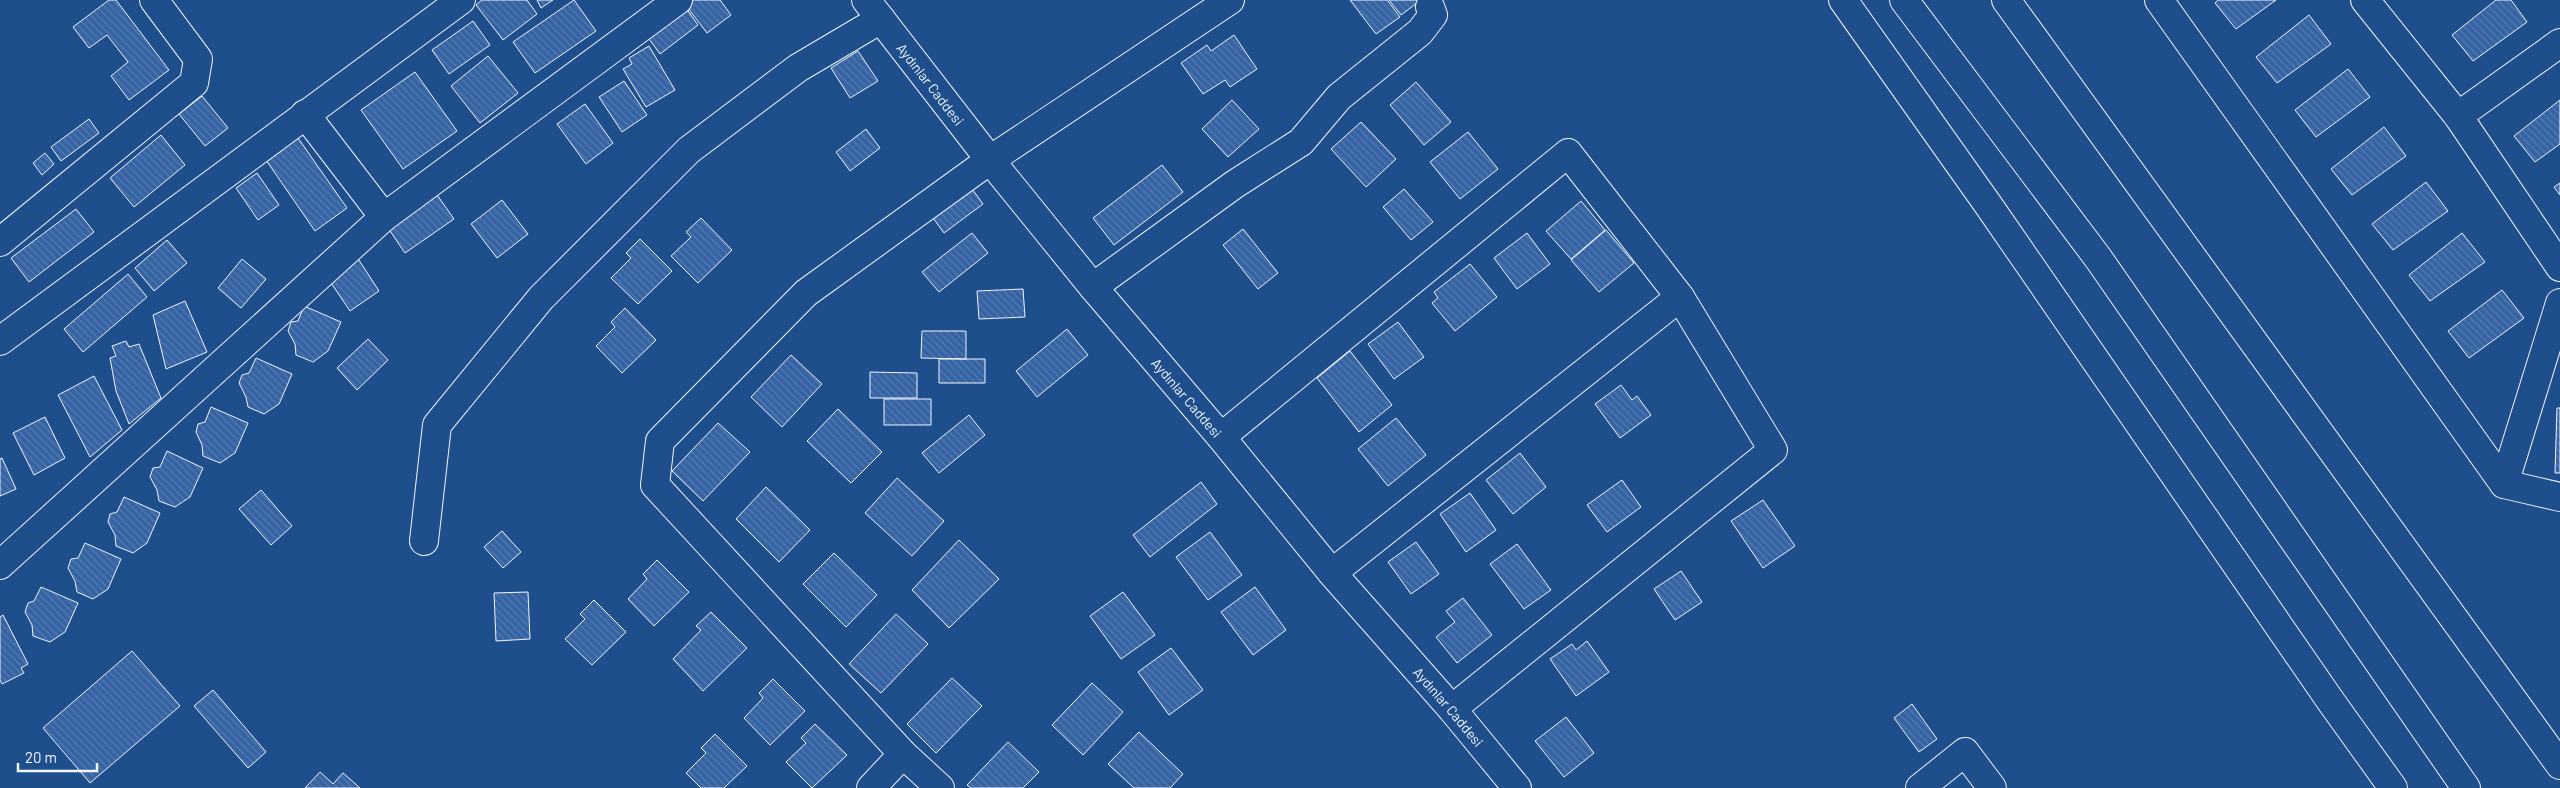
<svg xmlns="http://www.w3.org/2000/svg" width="2560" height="788" font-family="Barlow,sans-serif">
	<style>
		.building { fill: url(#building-back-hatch); stroke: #f2f6ff }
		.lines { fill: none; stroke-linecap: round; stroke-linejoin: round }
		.minor-casing { stroke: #f2f6ff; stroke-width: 30 }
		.highway-casing { stroke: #f2f6ff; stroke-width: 30 }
		.minor { stroke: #1f4e8c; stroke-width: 28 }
		.highway { stroke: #1f4e8c; stroke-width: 28 }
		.labels { text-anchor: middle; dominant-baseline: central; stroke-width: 4; stroke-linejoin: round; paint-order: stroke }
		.street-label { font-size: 14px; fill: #f2f6ff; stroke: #1f4e8c }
	</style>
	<defs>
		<pattern id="building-back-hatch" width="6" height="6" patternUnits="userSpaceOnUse" patternTransform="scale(1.25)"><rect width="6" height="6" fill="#3563a3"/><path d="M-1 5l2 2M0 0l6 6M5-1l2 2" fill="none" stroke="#537ab1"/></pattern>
	</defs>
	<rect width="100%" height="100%" fill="#1f4e8c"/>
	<path class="building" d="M 109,0 L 116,0 L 169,70 L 129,100 L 111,76 L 128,62 L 107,35 L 89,48 L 73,27 Z
		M 482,0 L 527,0 L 537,14 L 503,40 L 476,5 Z
		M 537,0 L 553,0 L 541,8 Z
		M 574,0 L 596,31 L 535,73 L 513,42 Z
		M 688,0 L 720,0 L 731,15 L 707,33 L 684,3 Z
		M 1350,0 L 1387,0 L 1400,17 L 1376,34 Z
		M 1389,0 L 1421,0 L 1401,15 Z
		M 2218,0 L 2276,0 L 2236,29 L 2215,3 Z
		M 2496,0 L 2511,0 L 2527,22 L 2473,61 L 2452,35 Z
		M 683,4 L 698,25 L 660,54 L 644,32 Z
		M 2309,15 L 2331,44 L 2277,83 L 2256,57 Z
		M 473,21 L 490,45 L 449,74 L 432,50 Z
		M 1234,35 L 1257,69 L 1230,87 L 1225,80 L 1203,94 L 1181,63 L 1207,45 L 1211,51 Z
		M 649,46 L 675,90 L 646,107 L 623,69 L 632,64 L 629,58 Z
		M 858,51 L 878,81 L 850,98 L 831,68 Z
		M 488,56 L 518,93 L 480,123 L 451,86 Z
		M 2348,69 L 2370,97 L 2316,137 L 2295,110 Z
		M 415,72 L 457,131 L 403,169 L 361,110 Z
		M 624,81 L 647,115 L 622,132 L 599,97 Z
		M 1416,82 L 1451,122 L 1424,145 L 1390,105 Z
		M 202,96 L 228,128 L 205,146 L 179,114 Z
		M 1232,100 L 1259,129 L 1228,157 L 1202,129 Z
		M 2560,100 L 2560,144 L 2535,162 L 2514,136 Z
		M 585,104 L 613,143 L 586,164 L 557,124 Z
		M 89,119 L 99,133 L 61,161 L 51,147 Z
		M 1361,122 L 1396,159 L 1366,187 L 1331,149 Z
		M 2384,127 L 2406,156 L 2352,195 L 2331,169 Z
		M 866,129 L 880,148 L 850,171 L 836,152 Z
		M 1468,132 L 1498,169 L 1460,199 L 1430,162 Z
		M 161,135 L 185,165 L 134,207 L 110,178 Z
		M 298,138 L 347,208 L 315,231 L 266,160 Z
		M 45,153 L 54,164 L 42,175 L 33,163 Z
		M 1162,165 L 1183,192 L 1114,245 L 1093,218 Z
		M 257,173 L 279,205 L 258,220 L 236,188 Z
		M 2426,182 L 2448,211 L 2393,250 L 2372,224 Z
		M 2560,183 L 2560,195 L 2554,187 Z
		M 970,186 L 983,204 L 944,233 L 931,215 Z
		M 1404,189 L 1433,222 L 1411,240 L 1383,207 Z
		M 435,192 L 454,219 L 405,253 L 386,225 Z
		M 502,200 L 528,234 L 497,258 L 471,224 Z
		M 1581,201 L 1605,230 L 1571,259 L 1546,231 Z
		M 76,209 L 94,232 L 29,282 L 11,258 Z
		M 701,218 L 732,250 L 698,283 L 671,256 L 691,237 L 686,232 Z
		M 1243,229 L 1278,273 L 1258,289 L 1223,245 Z
		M 1606,230 L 1634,263 L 1599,292 L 1571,260 Z
		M 972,233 L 988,253 L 939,292 L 922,272 Z
		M 1527,233 L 1550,264 L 1517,289 L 1494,258 Z
		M 2462,233 L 2485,262 L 2430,301 L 2409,275 Z
		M 640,239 L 672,271 L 638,304 L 611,278 L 631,258 L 626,253 Z
		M 167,240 L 187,263 L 154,291 L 135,268 Z
		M 355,254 L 379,291 L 350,311 L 325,274 Z
		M 242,259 L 266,279 L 241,308 L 218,288 Z
		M 1470,264 L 1497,297 L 1455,331 L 1432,303 L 1438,298 L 1434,292 Z
		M 128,274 L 147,297 L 83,352 L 64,329 Z
		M 1023,289 L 1025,317 L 979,319 L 977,291 Z
		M 2502,290 L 2524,318 L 2469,358 L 2448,331 Z
		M 185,301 L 207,352 L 166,369 L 153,315 Z
		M 304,306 L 341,322 L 328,351 L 313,362 L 296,355 L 295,344 L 288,331 L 291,322 L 298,321 Z
		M 625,308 L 656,340 L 622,373 L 596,346 L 615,327 L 611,322 Z
		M 1398,322 L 1424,357 L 1394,379 L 1368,344 Z
		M 1067,329 L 1088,355 L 1037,397 L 1016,371 Z
		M 922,331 L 966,331 L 966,359 L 921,358 Z
		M 368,339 L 388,360 L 357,390 L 337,368 Z
		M 126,341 L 129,347 L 139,344 L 161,398 L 129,424 L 116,391 L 110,358 L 116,356 L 112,346 Z
		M 1350,351 L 1392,405 L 1359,432 L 1317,378 Z
		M 791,355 L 822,384 L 782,427 L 751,397 Z
		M 256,358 L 292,374 L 279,404 L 264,414 L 248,407 L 246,397 L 239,383 L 242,375 L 249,373 Z
		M 939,359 L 985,359 L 985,383 L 939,383 Z
		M 870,372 L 917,373 L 917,398 L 870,398 Z
		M 94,376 L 122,430 L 90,457 L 58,395 Z
		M 1621,385 L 1632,400 L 1637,396 L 1651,415 L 1620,438 L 1595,404 Z
		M 884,399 L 931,399 L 931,425 L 884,425 Z
		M 211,407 L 248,423 L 235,453 L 220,463 L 203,456 L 202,445 L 196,432 L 198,424 L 205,422 Z
		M 2557,408 L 2560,408 L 2560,473 L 2555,473 Z
		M 838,409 L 882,452 L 851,483 L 807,441 Z
		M 969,415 L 985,435 L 939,473 L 922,453 Z
		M 45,417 L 65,458 L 34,475 L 13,433 Z
		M 1396,418 L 1426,455 L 1388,486 L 1358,449 Z
		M 718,423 L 750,452 L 703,501 L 672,471 Z
		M 167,451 L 203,468 L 190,497 L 175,507 L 159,501 L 157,490 L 150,477 L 153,468 L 160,467 Z
		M 1520,453 L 1546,487 L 1513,514 L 1486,480 Z
		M 2,458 L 16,489 L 0,496 L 0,459 Z
		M 897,478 L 944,521 L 912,556 L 865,513 Z
		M 1622,480 L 1641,507 L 1607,532 L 1587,505 Z
		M 1201,482 L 1217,504 L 1150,557 L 1133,535 Z
		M 766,487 L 810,530 L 779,562 L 736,519 Z
		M 261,490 L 292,526 L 271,545 L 239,509 Z
		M 1470,493 L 1496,530 L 1466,552 L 1440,514 Z
		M 124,497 L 160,513 L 147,543 L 133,553 L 116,546 L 115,535 L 108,522 L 110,514 L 117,512 Z
		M 1763,500 L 1795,546 L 1763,568 L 1731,521 Z
		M 502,531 L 521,552 L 503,568 L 484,547 Z
		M 1210,532 L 1242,575 L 1208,600 L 1176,557 Z
		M 959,540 L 999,579 L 949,628 L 912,590 Z
		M 1416,542 L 1439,574 L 1411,594 L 1388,562 Z
		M 85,543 L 121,559 L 108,589 L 93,599 L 77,592 L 75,581 L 68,568 L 71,559 L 78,558 Z
		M 1517,544 L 1551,590 L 1524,609 L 1490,564 Z
		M 834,553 L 877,595 L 846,627 L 803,584 Z
		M 657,560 L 689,592 L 654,626 L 628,599 L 647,579 L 643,574 Z
		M 1681,571 L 1702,602 L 1675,620 L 1654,589 Z
		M 41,587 L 78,603 L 65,632 L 50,642 L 33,636 L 32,625 L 25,612 L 28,603 L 34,601 Z
		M 1255,587 L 1286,630 L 1253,655 L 1221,612 Z
		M 528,592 L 530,639 L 496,641 L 494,593 Z
		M 1123,592 L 1155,635 L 1121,659 L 1090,616 Z
		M 1463,598 L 1492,635 L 1457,663 L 1436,637 L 1455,622 L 1446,611 Z
		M 594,600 L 626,632 L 592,665 L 565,639 L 585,619 L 580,614 Z
		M 711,612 L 747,648 L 703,691 L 673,659 L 701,630 L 696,626 Z
		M 896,614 L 928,644 L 881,693 L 849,664 Z
		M 3,615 L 28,664 L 21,668 L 24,673 L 2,684 L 0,680 L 0,617 Z
		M 1587,641 L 1609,672 L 1576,696 L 1550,659 L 1572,644 L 1576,650 Z
		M 1171,648 L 1203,690 L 1169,715 L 1138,672 Z
		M 132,651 L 180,706 L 90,783 L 43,728 Z
		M 952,678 L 982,706 L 936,753 L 907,724 Z
		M 773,679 L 805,711 L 770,745 L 744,718 L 763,698 L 759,693 Z
		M 1092,683 L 1123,712 L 1083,755 L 1052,725 Z
		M 213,690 L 266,752 L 248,768 L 194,706 Z
		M 1912,704 L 1937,739 L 1919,752 L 1894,718 Z
		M 1566,717 L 1594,753 L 1564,777 L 1535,741 Z
		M 815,724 L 847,755 L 812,788 L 786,762 L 806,743 L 801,738 Z
		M 1139,732 L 1183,774 L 1170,788 L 1134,788 L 1108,764 Z
		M 715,734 L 747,766 L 724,788 L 701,788 L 686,773 L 706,753 L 701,748 Z
		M 1008,742 L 1039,772 L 1023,788 L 971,788 L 967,785 Z
		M 320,772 L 333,784 L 343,773 L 360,788 L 305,788 Z"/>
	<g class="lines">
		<g class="minor-casing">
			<g id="minor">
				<path id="s1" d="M 866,0 L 990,160 L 1093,287 L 1221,437 L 1332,573 L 1452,709 L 1517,788"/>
				<path d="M 2006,0 L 2560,765"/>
				<path d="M 2159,0 L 2504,484"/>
				<path d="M 2365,0 L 2458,116 L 2560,267"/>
				<path d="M 2458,116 L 2560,43"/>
				<path d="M 384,217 L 678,0"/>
				<path d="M 0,242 L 194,83 L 198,59 L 154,0"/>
				<path d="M 1093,287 L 1235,184 L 1301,142 L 1339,97 L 1420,32 L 1433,15 L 1430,7"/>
				<path d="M 2560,303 L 2504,484 L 2560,497"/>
				<path d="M 0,341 L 461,0"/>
				<path d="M 1221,437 L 1568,153 L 1680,297 L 1773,450 L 1452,709"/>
				<path d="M 424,541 L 437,425 L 541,298 L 689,150 L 798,68 L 881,19"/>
				<path d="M 0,565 L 384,217 L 305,114"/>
				<path d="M 1332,573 L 1680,297"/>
				<path d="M 871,788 L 903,754"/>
				<path d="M 940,788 L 903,754 L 655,485 L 660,441 L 806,293 L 990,160 L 1230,0"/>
				<path d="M 1920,788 L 1965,752 L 1992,788"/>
			</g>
		</g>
		<g class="highway-casing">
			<path id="highway" d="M 1843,0 L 1989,206 L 2332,703 L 2393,788
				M 1904,0 L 2098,258 L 2466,788"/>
		</g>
		<use href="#minor" class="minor"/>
		<use href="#highway" class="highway"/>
	</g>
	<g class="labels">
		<g class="street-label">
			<text stroke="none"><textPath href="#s1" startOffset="106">Aydınlar Caddesi</textPath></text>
			<text stroke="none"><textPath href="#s1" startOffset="511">Aydınlar Caddesi</textPath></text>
			<text stroke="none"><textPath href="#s1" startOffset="916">Aydınlar Caddesi</textPath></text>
		</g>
	</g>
	<path d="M18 763v8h79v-8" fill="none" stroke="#f2f6ff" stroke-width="2.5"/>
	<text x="25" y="763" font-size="15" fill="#f2f6ff" stroke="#1f4e8c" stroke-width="4" paint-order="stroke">20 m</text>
</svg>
